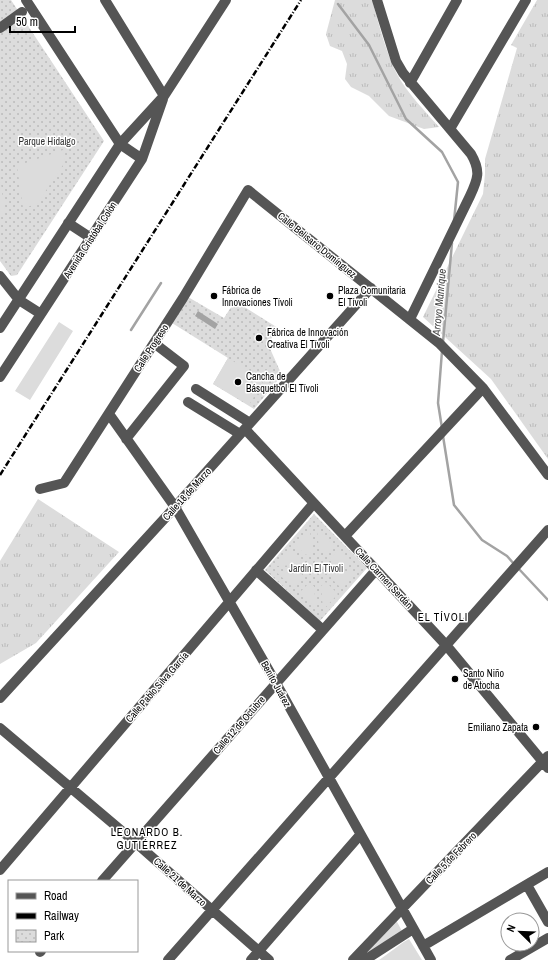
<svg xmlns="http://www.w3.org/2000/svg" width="548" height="960" font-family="'Archivo Narrow',sans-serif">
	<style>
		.grass { fill: url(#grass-tufts) }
		.park { fill: url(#park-dots) }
		.garden { fill: #dcdcdc }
		.water { fill: #a3a3a3 }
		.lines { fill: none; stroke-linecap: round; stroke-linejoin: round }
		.stream { stroke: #a3a3a3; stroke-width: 2.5 }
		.minor { stroke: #555; stroke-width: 10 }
		.rail { stroke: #000; stroke-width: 2.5; stroke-dasharray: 6 2 1 2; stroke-linecap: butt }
		.poi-dot { fill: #000; stroke: #fff; stroke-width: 1.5 }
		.labels { text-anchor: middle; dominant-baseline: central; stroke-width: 3; stroke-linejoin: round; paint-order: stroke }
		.park-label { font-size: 10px; fill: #333; stroke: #fff }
		.street-label { font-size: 10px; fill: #000; stroke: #fff }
		.poi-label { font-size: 10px; fill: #000; stroke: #fff; text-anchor: start }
		.water-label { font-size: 11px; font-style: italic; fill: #444; stroke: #fff }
		.neighbourhood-label { font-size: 11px; letter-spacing: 1px; fill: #000; stroke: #fff }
	</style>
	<defs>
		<pattern id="grass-tufts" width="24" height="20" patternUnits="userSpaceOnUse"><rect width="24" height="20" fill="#dcdcdc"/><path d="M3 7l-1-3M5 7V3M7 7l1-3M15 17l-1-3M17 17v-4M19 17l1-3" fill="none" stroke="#bbb"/></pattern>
		<pattern id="park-dots" width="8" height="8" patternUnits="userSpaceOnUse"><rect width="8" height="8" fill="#dcdcdc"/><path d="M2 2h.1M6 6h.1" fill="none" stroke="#bbb" stroke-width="1.8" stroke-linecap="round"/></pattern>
	</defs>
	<rect width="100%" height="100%" fill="#fff"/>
	<path class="grass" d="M 335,0 L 372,0 C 379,24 386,54 398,76 C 409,95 425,111 439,127 L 424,129 L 389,116 L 369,96 L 351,87 L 345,79 L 347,64 L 342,51 L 330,46 L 326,34 Z
		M 537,0 L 548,0 L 548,459 L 491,379 L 423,317 L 483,194 L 485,174 L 485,159 L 517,48 L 511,45 Z
		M 38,499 L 119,552 L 36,643 L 0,664 L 0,561 Z"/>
	<path class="park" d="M 0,0 L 11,0 L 104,141 L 17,275 L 11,276 L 0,261 Z
		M 188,297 L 224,318 L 235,301 L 278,328 L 268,344 L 280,371 L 283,374 L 254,409 L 213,384 L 228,358 L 172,323 Z
		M 314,514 L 367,568 L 320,621 L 265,570 Z"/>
	<path class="garden" d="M 63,150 L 65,162 L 37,204 L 23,208 L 17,166 Z
		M 0,176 L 5,215 L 0,217 Z
		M 59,322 L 73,331 L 30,400 L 15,391 Z
		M 228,358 L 264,380 L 249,405 L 213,384 Z
		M 310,529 L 312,552 L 306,555 L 295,545 Z
		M 317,529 L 334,545 L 326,553 L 319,550 Z
		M 291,549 L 302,560 L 300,565 L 276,566 Z
		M 339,549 L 356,565 L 334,565 L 330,559 Z
		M 276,572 L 301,572 L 303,578 L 294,588 Z
		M 333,573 L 357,573 L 342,589 L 331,578 Z
		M 326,582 L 338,594 L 323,610 L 321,586 Z
		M 308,584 L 314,586 L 316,608 L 299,593 Z
		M 396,920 L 402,931 L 363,957 Z
		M 409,939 L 422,960 L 379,960 C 390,953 398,945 409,939 Z"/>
	<path class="water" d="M 198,311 L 218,324 L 215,329 L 195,316 Z"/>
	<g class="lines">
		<path class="stream" d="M 338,4 L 369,45 L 406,119 L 442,152 L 458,182 L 454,221
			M 131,330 L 161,283
			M 443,342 L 452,243
			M 442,428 L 438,403 L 442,351
			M 443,436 L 454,505 L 482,540 L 507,556 L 514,564
			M 518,568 L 548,600"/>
		<path class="minor" d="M 26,0 L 120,144 L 142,159
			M 105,0 L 164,96
			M 377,0 L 396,61 L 403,73 L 471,154 C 481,171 478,179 470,196 L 410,319
			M 0,28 L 22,12
			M 410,83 L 457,0
			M 450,129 L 526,0
			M 68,223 L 91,238
			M 0,276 L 19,300 L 41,314
			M 0,328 L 120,144 L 164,96 L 226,0
			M 0,377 L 142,159 L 163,99
			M 196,389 L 250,423
			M 188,402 L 240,434
			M 109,414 L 175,507 L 276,683 L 431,960
			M 245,429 L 446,645 L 548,768
			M 126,439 L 184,366 L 154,343
			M 40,489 L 64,483 L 183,298 L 248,190 L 439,343 L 483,388 L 548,475
			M 345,536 L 483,388
			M 256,570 L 323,630
			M 0,698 L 175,507 L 371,288
			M 0,728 L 136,843 L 269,960
			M 0,870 L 314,503
			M 102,881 L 376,570
			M 527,885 L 548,922
			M 423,946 L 548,872
			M 40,952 L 41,951
			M 168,960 L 548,530
			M 251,960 L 360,835
			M 353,960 L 548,756
			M 365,960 L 413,929
			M 510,960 L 548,938"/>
		<path class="rail" d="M 0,475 L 301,0"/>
	</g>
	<g class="poi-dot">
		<circle cx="214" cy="296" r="4"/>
		<circle cx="330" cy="296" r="4"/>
		<circle cx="259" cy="338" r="4"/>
		<circle cx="238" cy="382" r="4"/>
		<circle cx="455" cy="679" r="4"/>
		<circle cx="536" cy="727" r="4"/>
	</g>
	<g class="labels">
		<g class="park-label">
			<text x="47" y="141">Parque Hidalgo</text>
			<text x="316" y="568">Jardín El Tivoli</text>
		</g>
		<g class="street-label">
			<text transform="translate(90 240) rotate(-57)">Avenida Cristóbal Colón</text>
			<text transform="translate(317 245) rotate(39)">Calle Belisario Domínguez</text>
			<text transform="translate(151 348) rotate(-57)">Calle Progreso</text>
			<text transform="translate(187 494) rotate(-48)">Calle 18 de Marzo</text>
			<text transform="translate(384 578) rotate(47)">Calle Carmen Serdán</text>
			<text transform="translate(276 684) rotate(61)">Benito Juárez</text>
			<text transform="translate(157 687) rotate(-49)">Calle Pablo Silva García</text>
			<text transform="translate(239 725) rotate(-49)">Calle 12 de Octubre</text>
			<text transform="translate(451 858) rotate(-46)">Calle 5 de Febrero</text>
			<text transform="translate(180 882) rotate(42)">Calle 21 de Marzo</text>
		</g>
		<g class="poi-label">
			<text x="222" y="290">Fábrica de<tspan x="222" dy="12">Innovaciones Tívoli</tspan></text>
			<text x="338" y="290">Plaza Comunitaria<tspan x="338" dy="12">El Tívoli</tspan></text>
			<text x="267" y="332">Fábrica de Innovación<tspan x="267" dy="12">Creativa El Tívoli</tspan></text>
			<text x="246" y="376">Cancha de<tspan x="246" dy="12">Básquetbol El Tívoli</tspan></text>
			<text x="463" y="673">Santo Niño<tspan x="463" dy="12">de Atocha</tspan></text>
			<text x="528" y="727" text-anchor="end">Emiliano Zapata</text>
		</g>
		<g class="water-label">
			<text transform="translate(439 302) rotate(-85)">Arroyo Manrique</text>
		</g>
		<g class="neighbourhood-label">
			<text x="443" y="617">EL TÍVOLI</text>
			<text x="147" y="832">LEONARDO B.<tspan x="147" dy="13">GUTIÉRREZ</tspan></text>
		</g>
	</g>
	<rect x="8" y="880" width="130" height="72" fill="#ffffff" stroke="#999999"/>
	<rect x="16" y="893" width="20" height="6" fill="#555555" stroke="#999999"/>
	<text x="44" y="900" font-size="12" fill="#000000">Road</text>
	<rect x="16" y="913" width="20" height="6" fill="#000000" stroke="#999999"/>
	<text x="44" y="920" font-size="12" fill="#000000">Railway</text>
	<rect x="16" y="930" width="20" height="12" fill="url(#park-dots)" stroke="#999999"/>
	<text x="44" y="940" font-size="12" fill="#000000">Park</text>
	<g transform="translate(520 932) rotate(293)"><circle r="19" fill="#ffffff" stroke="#999999"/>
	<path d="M0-3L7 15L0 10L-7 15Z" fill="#000000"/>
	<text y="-6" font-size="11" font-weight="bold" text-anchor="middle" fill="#000000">N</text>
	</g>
	<path d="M10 26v6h65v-6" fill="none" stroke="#000000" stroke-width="2"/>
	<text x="16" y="26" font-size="12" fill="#000000" stroke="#ffffff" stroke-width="3" paint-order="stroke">50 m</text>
</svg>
